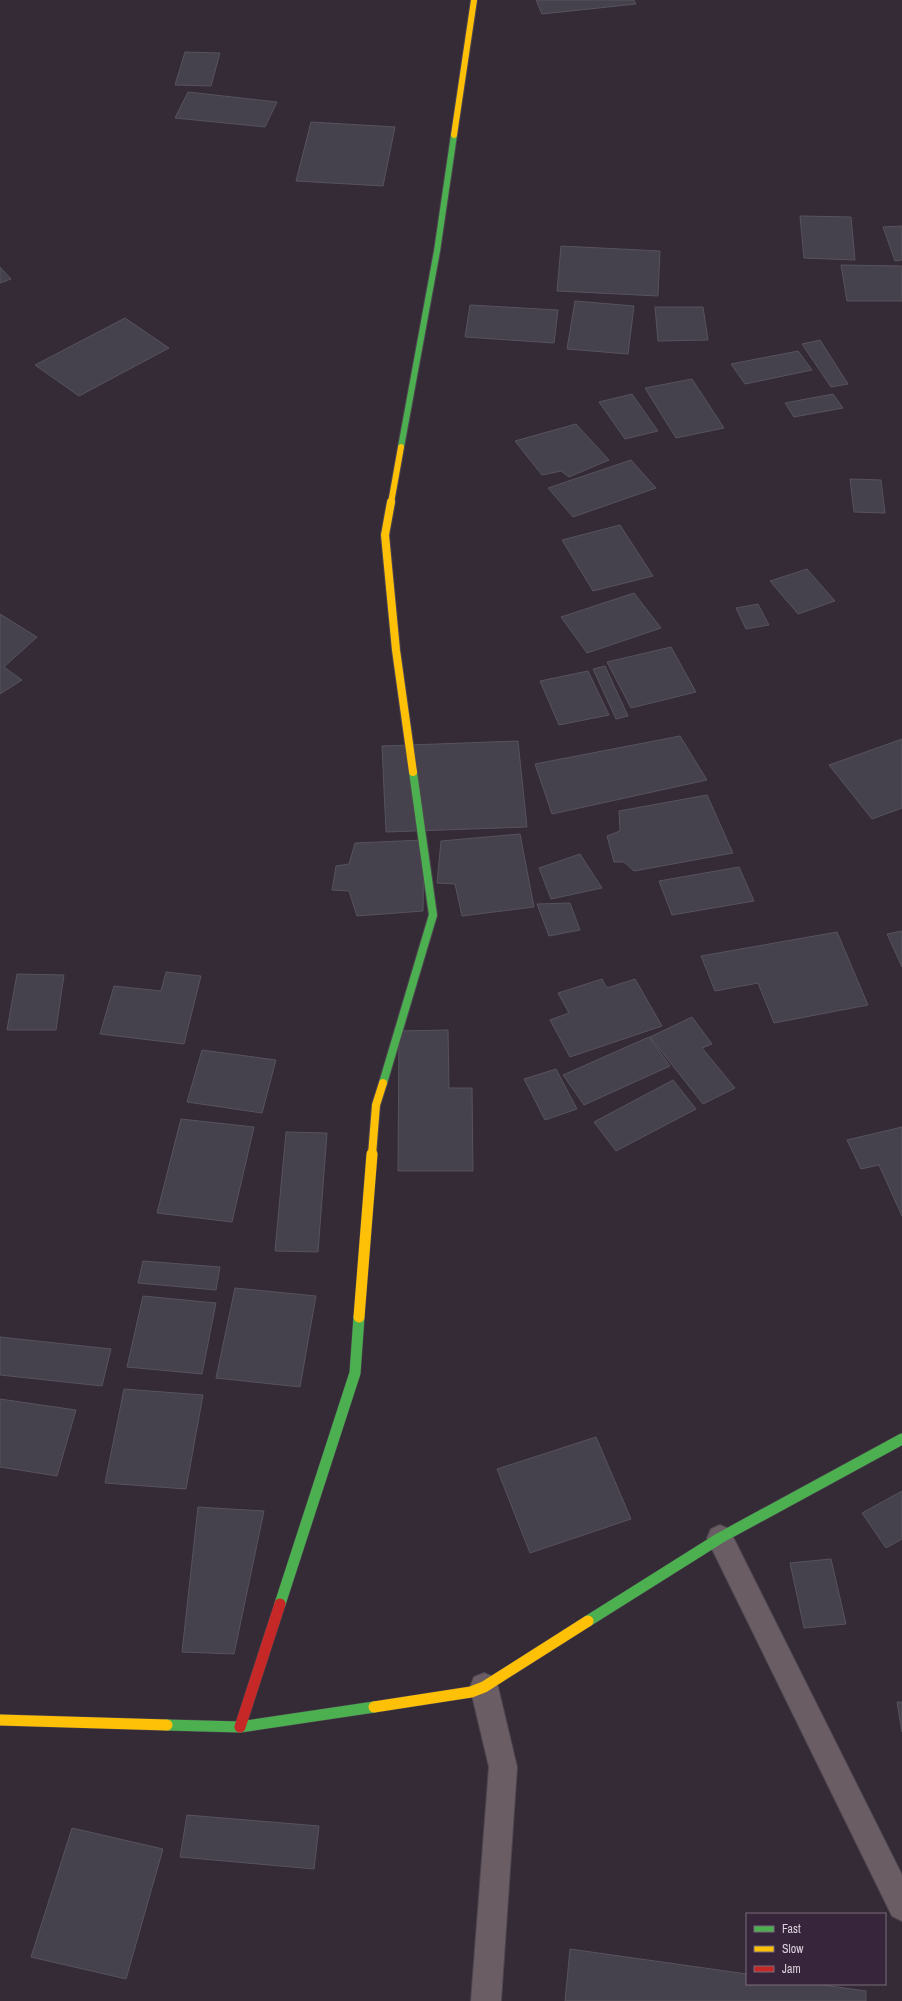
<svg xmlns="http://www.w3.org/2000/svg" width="902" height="2001" font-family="'Archivo Narrow',sans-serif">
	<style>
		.building { fill: #46424d; stroke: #57535d }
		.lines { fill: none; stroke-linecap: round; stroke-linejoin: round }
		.street-casing { stroke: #4e4650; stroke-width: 2 }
		.fast-far2-casing { stroke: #4e4650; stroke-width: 8 }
		.fast-far1-casing { stroke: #4e4650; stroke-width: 10 }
		.fast-casing { stroke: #4e4650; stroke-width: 12 }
		.slow-far2-casing { stroke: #4e4650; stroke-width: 8 }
		.slow-far1-casing { stroke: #4e4650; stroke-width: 10 }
		.slow-casing { stroke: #4e4650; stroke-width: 12 }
		.jam-casing { stroke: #4e4650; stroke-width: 12 }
		.street { fill: #6a5d63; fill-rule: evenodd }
		.fast-far2 { stroke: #4caf50; stroke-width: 6 }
		.fast-far1 { stroke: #4caf50; stroke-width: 8 }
		.fast { stroke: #4caf50; stroke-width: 11 }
		.slow-far2 { stroke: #ffc107; stroke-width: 6 }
		.slow-far1 { stroke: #ffc107; stroke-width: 8 }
		.slow { stroke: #ffc107; stroke-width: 11 }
		.jam { stroke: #c62828; stroke-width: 11 }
	</style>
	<rect width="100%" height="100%" fill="#342b36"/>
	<path class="building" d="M 536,0 L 634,0 L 636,4 L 542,14 Z
		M 185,52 L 220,53 L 211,86 L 175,85 Z
		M 188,92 L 277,102 L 265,127 L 175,118 Z
		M 311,122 L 395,127 L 383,186 L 296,181 Z
		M 800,216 L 851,217 L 855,260 L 804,258 Z
		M 902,226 L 902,260 L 895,261 L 883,227 Z
		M 561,246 L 660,251 L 658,296 L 557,291 Z
		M 841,265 L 902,266 L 902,301 L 847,301 Z
		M 0,267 L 11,279 L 0,283 Z
		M 575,301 L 634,306 L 628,354 L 567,349 Z
		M 470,305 L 558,310 L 554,343 L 465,337 Z
		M 655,307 L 703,307 L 708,340 L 658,341 Z
		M 125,318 L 169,348 L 79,396 L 35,365 Z
		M 820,340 L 848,384 L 831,387 L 802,344 Z
		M 798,351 L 812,370 L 745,384 L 731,364 Z
		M 692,379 L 724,428 L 676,438 L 645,388 Z
		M 632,394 L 658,431 L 625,439 L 599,402 Z
		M 833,394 L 843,408 L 794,417 L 785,403 Z
		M 576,424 L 609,460 L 569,477 L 561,471 L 542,475 L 515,441 Z
		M 631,460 L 656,488 L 573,517 L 548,488 Z
		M 850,479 L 881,480 L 885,513 L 854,512 Z
		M 620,525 L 653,576 L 593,591 L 562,540 Z
		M 807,569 L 835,601 L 798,614 L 770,581 Z
		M 634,593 L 661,628 L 587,653 L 561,617 Z
		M 758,604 L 769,625 L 746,629 L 736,608 Z
		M 0,614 L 37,637 L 4,667 L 22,680 L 0,694 Z
		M 671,647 L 696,692 L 631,708 L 607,662 Z
		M 605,666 L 628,716 L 616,719 L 593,669 Z
		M 588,671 L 609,715 L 559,725 L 540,681 Z
		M 680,736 L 707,780 L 552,814 L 535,764 Z
		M 902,739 L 902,808 L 872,819 L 829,765 Z
		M 518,741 L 527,827 L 386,832 L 382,746 Z
		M 707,795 L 733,853 L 634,871 L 624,862 L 614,862 L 607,836 L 620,831 L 619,811 Z
		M 520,834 L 534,907 L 462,916 L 455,884 L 437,883 L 441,841 Z
		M 424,840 L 423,911 L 357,916 L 349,891 L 332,890 L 336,866 L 349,864 L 355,843 Z
		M 580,854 L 602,888 L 551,899 L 539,868 Z
		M 739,867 L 754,901 L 672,915 L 659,881 Z
		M 570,903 L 580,930 L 549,936 L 537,904 Z
		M 902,931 L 902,967 L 887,934 Z
		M 837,932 L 868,1005 L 774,1023 L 758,983 L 715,991 L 701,956 Z
		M 166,972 L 201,976 L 184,1044 L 100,1034 L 114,986 L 161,991 Z
		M 17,974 L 64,975 L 56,1030 L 7,1030 Z
		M 602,979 L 607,988 L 635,979 L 662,1026 L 570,1057 L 550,1020 L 569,1013 L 558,993 Z
		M 692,1017 L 712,1044 L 702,1048 L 735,1088 L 703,1104 L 650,1037 Z
		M 448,1030 L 449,1088 L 472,1088 L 473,1171 L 398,1171 L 399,1031 Z
		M 649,1037 L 670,1066 L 584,1105 L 563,1075 Z
		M 202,1050 L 276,1060 L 262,1113 L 187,1102 Z
		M 556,1069 L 577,1109 L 545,1120 L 524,1079 Z
		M 673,1080 L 696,1109 L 616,1151 L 594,1122 Z
		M 181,1119 L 254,1127 L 232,1222 L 157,1213 Z
		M 902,1127 L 902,1216 L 879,1165 L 861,1169 L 847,1140 Z
		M 286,1132 L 327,1133 L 318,1252 L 275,1251 Z
		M 143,1261 L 220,1267 L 216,1290 L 138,1283 Z
		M 235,1288 L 316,1296 L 300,1387 L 216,1378 Z
		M 143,1296 L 216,1303 L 202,1374 L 127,1367 Z
		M 0,1337 L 111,1349 L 102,1386 L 0,1375 Z
		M 124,1389 L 203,1395 L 186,1489 L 105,1483 Z
		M 0,1399 L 76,1410 L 57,1476 L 0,1467 Z
		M 596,1437 L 631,1519 L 530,1553 L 497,1469 Z
		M 902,1491 L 902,1539 L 886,1548 L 862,1513 Z
		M 198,1507 L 264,1511 L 234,1654 L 182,1652 Z
		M 831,1559 L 846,1624 L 804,1628 L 790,1563 Z
		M 897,1702 L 902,1702 L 902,1732 Z
		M 187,1815 L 319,1826 L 314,1869 L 180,1857 Z
		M 72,1828 L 163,1849 L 126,1979 L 31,1957 Z
		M 570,1949 L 747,1974 L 747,1984 L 815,1984 L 866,1991 L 866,2001 L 565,2001 Z"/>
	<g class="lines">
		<g class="street-casing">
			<path id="street" d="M 720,1525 L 729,1529 L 902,1875 L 902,1921 L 892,1916 L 711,1547 L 707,1538 L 711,1529 Z
				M 484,1673 L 494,1677 L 498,1687 L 517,1767 L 501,2001 L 471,2001 L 489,1767 L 470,1687 L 474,1677 Z"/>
		</g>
		<g class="fast-far2-casing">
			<path id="fast-far2" d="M 401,447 L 437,251 L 454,135"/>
		</g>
		<g class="fast-far1-casing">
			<path id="fast-far1" d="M 383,1083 L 433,915 L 413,772"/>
		</g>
		<g class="fast-casing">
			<path id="fast" d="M 280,1604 L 355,1373 L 359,1317
				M 588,1621 L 720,1538 L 902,1439
				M 167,1725 L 240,1727 L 374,1707"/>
		</g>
		<g class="slow-far2-casing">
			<path id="slow-far2" d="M 454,135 L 474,0
				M 391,503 L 401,447"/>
		</g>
		<g class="slow-far1-casing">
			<path id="slow-far1" d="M 391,502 L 385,535 L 396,650 L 413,772
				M 372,1155 L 376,1105 L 383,1083"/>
		</g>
		<g class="slow-casing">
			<path id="slow" d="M 359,1317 L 372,1154
				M 374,1707 L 471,1692 L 484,1687 L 588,1621
				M 0,1720 L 167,1725"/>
		</g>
		<g class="jam-casing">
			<path id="jam" d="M 240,1727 L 280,1604"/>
		</g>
		<use href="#street" class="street"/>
		<use href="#fast-far2" class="fast-far2"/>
		<use href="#fast-far1" class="fast-far1"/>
		<use href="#fast" class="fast"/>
		<use href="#slow-far2" class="slow-far2"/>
		<use href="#slow-far1" class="slow-far1"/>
		<use href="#slow" class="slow"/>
		<use href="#jam" class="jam"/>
	</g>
	<rect x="746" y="1913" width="140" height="72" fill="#37263b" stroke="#786a7b"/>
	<rect x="754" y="1926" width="20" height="6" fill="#4caf50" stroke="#786a7b"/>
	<text x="782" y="1933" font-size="12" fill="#dacfdc">Fast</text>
	<rect x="754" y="1946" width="20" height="6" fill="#ffc107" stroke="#786a7b"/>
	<text x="782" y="1953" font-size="12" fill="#dacfdc">Slow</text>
	<rect x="754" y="1966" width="20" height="6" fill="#c62828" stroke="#786a7b"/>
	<text x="782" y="1973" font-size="12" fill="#dacfdc">Jam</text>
</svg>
